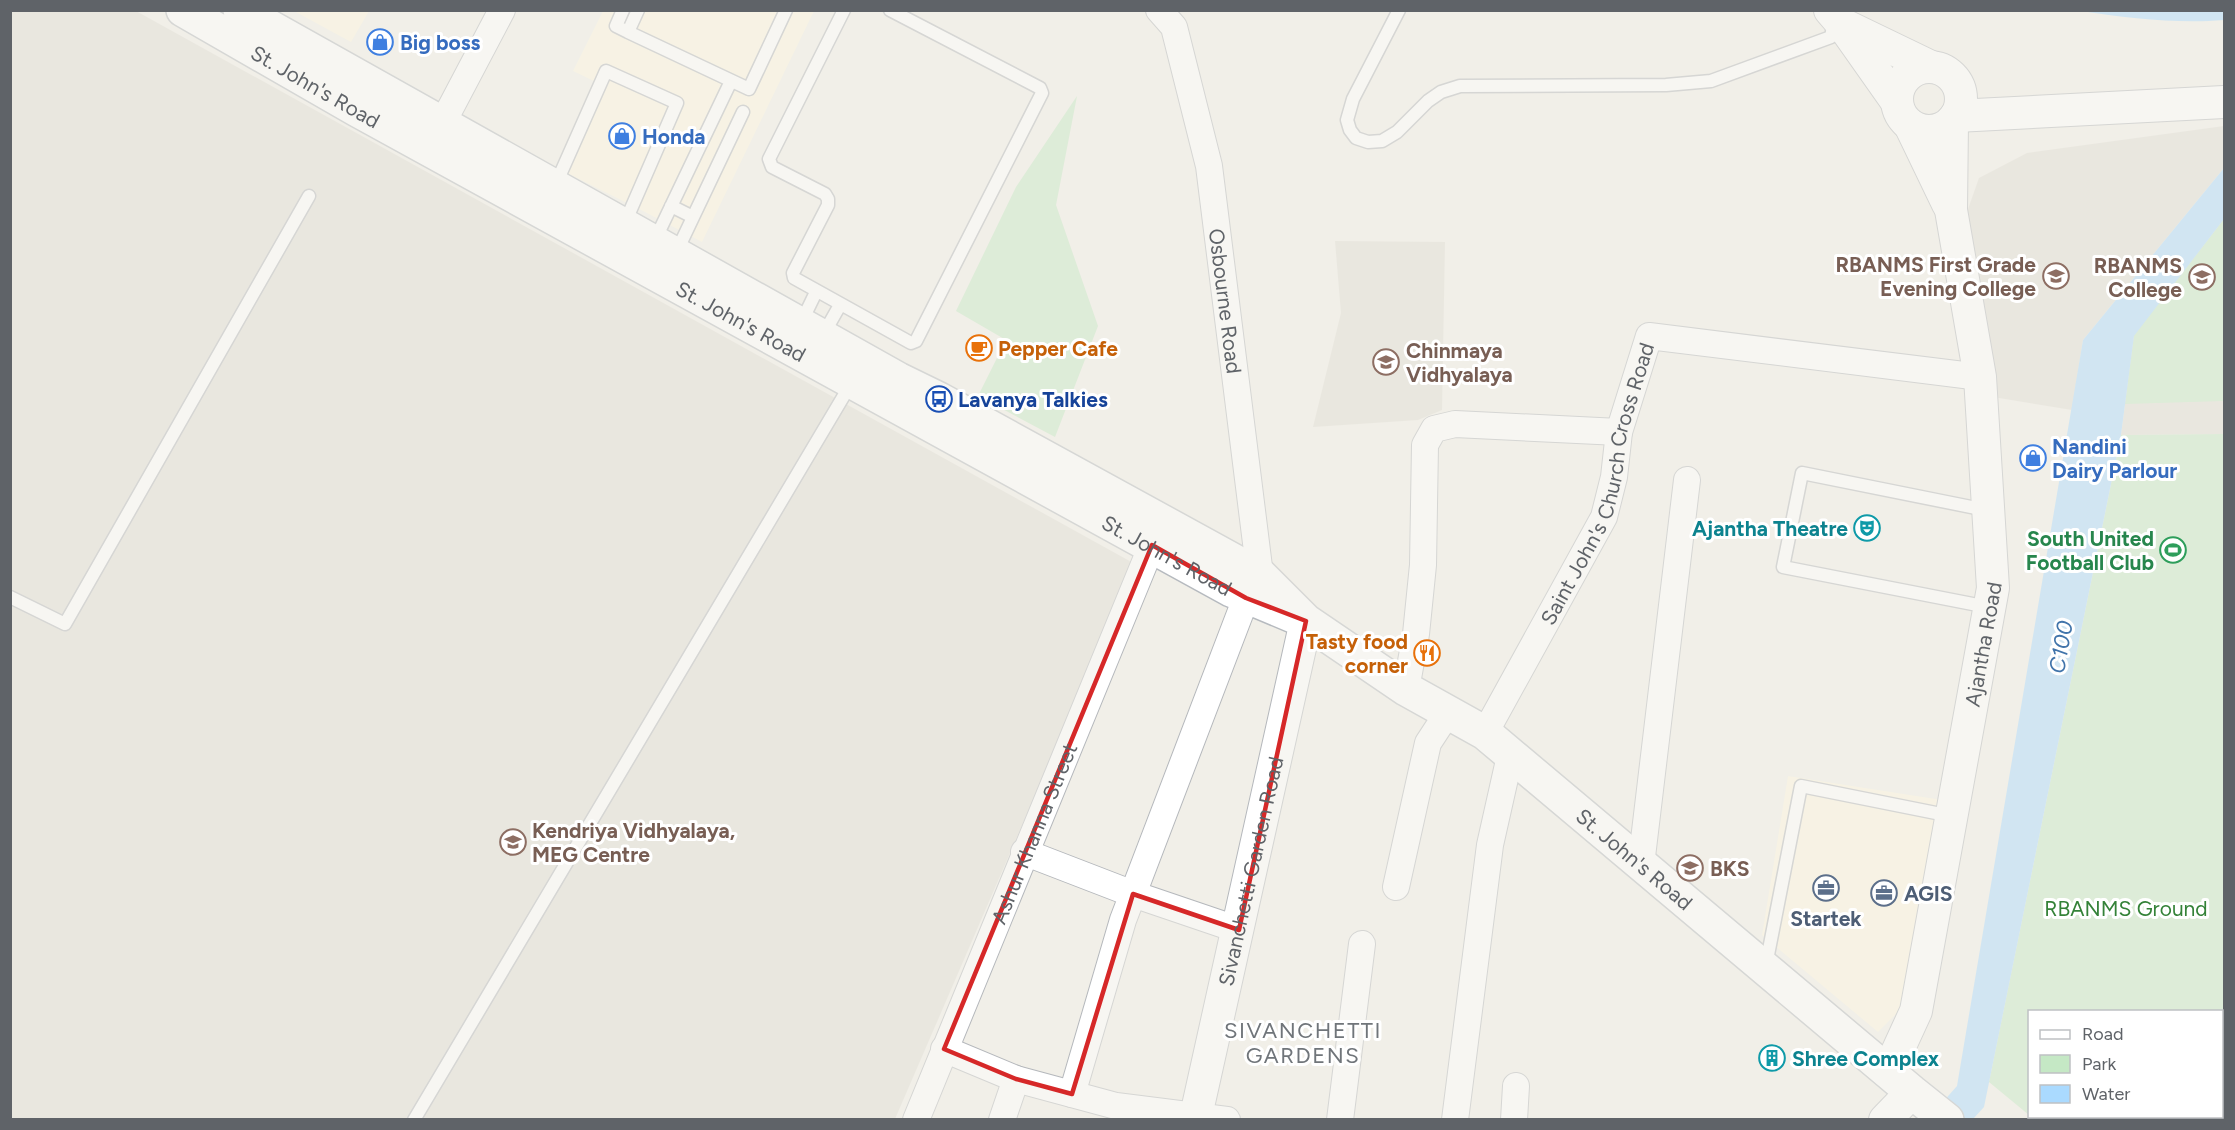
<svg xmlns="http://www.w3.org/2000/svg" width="2235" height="1130" font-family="Figtree,sans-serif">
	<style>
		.commercial { fill: #fef7e0 }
		.education { fill: #e1ded6 }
		.green { fill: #c5e8c5 }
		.water { fill: #aadaff }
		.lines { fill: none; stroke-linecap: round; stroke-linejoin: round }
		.service-casing { stroke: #b5b8bc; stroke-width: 15 }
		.minor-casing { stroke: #b5b8bc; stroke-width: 28 }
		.tertiary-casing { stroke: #b5b8bc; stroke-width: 34 }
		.secondary-casing { stroke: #b6babf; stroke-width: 36 }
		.service { stroke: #fff; stroke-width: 12 }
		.minor { stroke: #fff; stroke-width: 26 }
		.tertiary { stroke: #fff; stroke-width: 32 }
		.secondary { stroke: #fff; stroke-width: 33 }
		.marked { fill: none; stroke: #d62828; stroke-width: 4.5; stroke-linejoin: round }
		.labels { text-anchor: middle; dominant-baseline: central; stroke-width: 6; stroke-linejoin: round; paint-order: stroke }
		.shop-label { font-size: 21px; font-weight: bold; fill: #366cbe; stroke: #fff; text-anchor: start }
		.street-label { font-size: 21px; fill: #5f6368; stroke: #fff }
		.education-label { font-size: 21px; font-weight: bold; fill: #785e54; stroke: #fff; text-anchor: start }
		.food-label { font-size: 21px; font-weight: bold; fill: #c56008; stroke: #fff; text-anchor: start }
		.transit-label { font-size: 21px; font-weight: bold; fill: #164399; stroke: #fff; text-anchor: start }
		.culture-label { font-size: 21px; font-weight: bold; fill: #0d838f; stroke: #fff; text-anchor: end }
		.leisure-label { font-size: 21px; font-weight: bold; fill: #27864d; stroke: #fff; text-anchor: end }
		.service-label { font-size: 21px; font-weight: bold; fill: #4e5e75; stroke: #fff; text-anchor: start }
		.park-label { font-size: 21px; fill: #348238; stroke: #fff }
		.water-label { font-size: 22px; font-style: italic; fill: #4174aa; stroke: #fff }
		.neighbourhood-label { font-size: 22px; letter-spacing: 1.5px; fill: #70757a; stroke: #fff }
	</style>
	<rect width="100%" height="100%" fill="#f1efe8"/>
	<path class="commercial" d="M 294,11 L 369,11 L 351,42 Z
		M 603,11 L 814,11 L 702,242 L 645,212 L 557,168 L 598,83 L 573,71 Z
		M 1788,776 L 1942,800 L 1904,1006 L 1878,1032 L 1762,935 Z"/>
	<path class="education" d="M 10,11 L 136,11 L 1135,564 L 895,1119 L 11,1119 Z
		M 2224,126 L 2224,168 L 2083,340 L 2072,410 L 1993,397 L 1967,212 L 1979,178 L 2027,153 Z
		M 2224,219 L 2224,434 L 2121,435 L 2134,335 Z
		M 1335,241 L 1445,242 L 1442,410 L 1418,420 L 1313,427 L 1341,313 Z"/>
	<path class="green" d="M 1077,96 L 1056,205 L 1098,326 L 1055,437 L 978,396 L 1006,340 L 956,311 L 1016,187 Z
		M 2224,219 L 2224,401 L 2125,404 L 2134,335 Z
		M 2224,434 L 2224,1119 L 2035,1120 L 2032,1117 L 2222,1116 L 2222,1012 L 2030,1012 L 2029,1115 L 1989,1082 L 2121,435 Z"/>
	<path class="water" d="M 2081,11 L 2224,11 L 2224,20 C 2178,24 2128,18 2081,11 Z
		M 2224,168 L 2224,219 L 2134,336 L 2121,435 L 1984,1107 L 1973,1119 L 1927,1120 L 1957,1086 L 2083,340 Z"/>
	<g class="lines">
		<g class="service-casing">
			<path id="service" d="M 623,10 L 616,26 L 628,32
				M 638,10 L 628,32 L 749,89 L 786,10
				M 844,10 L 769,159 L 772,167 L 825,194 L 828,199 L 828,205 L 793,273 L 794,278 L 911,343 L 916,341 L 1042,93 L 1040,88 L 890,10
				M 1399,10 L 1353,99 L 1347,120 L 1350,130 L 1356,138 L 1368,142 L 1382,141 L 1397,132 L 1428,101 L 1441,92 L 1460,86 L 1666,85 L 1711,81 L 1831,37 L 1834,21
				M 555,186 L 606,71 L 677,103 L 624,225
				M 671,206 L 693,217
				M 654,242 L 731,81
				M 676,253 L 743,112
				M 801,323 L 816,292
				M 823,335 L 840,305
				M 1986,510 L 1802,473 L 1783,567 L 1988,607
				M 10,597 L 65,624 L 309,196
				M 1766,965 L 1801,786 L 1951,816
				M 414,1120 L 852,382"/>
		</g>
		<g class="minor-casing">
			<g id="minor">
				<path id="s1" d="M 1159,10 L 1174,27 L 1209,166 L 1260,575 L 1256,588"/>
				<path d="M 442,124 L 502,10"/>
				<path d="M 1406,689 L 1416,634 L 1423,565 L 1425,445 L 1434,429 L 1455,424 L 1619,432"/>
				<path id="s2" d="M 1485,733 L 1604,517 L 1614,477 L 1619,432 L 1649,336 L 1980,377"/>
				<path d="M 1024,852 L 1133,894 L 1239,930"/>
				<path d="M 1641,865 L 1687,480"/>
				<path d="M 1396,887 L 1428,743 L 1447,714"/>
				<path d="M 944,1049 L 1016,1079 L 1116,1106 L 1227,1120"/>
				<path d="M 1072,1094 L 1123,920 L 1246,598"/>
				<path id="s3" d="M 916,1120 L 1152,545"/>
				<path d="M 1002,1120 L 1016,1079"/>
				<path d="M 1340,1120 L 1362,944"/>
				<path d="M 1455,1120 L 1490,845 L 1510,756"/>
				<path d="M 1514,1120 L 1516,1086"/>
			</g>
		</g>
		<g class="tertiary-casing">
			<g id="tertiary">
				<path d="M 1830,10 L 1842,24 L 1897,102"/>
				<path d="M 1846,26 L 1931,67"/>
				<circle cx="1929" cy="99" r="32"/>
				<path d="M 1956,116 L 2224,102"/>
				<path d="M 1910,125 L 1948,204"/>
				<path id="s4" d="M 1888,1072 L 1916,1011 L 1993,588 L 1980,377 L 1951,210 L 1952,121"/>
				<path id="s5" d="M 1195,1120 L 1306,621"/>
				<path d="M 1885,1120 L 1912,1092"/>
			</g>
		</g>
		<g class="secondary-casing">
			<g id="secondary">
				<path id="s6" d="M 183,10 L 357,110 L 1231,590 L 1293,616"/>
				<path id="s7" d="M 240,10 L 898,379 L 939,399 L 1260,575 L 1306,621 L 1406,689 L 1485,733 L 1912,1092 L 1947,1120"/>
			</g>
		</g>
		<use href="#service" class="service"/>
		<use href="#minor" class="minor"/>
		<use href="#tertiary" class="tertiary"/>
		<use href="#secondary" class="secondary"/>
	</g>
	<path d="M0 0H2235V1130H0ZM 1152,545 L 1246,598 L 1306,621 L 1239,930 L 1133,894 L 1072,1094 L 1016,1079 L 944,1049 Z" fill="#f1efe8" fill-opacity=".55" fill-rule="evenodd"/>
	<path class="marked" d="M 1152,545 L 1246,598 L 1306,621 L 1239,930 L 1133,894 L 1072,1094 L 1016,1079 L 944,1049 Z"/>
	<defs>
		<g id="shop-ring" transform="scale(1.35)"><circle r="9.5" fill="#fff" stroke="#3f7fe0" stroke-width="1.5"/><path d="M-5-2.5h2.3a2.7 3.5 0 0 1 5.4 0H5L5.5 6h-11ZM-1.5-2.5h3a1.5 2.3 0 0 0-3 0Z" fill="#3f7fe0"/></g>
		<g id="university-ring" transform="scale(1.35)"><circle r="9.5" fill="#fff" stroke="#8d6e63" stroke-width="1.5"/><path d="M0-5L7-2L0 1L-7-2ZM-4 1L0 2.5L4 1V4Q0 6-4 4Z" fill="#8d6e63"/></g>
		<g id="cafe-ring" transform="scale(1.35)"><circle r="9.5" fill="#fff" stroke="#e8710a" stroke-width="1.5"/><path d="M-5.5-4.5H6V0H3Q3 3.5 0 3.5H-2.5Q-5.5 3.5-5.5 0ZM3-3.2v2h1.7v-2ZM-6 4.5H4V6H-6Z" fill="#e8710a"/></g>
		<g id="school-ring" transform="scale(1.35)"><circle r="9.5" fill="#fff" stroke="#8d6e63" stroke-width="1.5"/><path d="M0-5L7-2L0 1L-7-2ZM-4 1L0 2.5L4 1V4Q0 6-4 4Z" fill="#8d6e63"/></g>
		<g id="bus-ring" transform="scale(1.35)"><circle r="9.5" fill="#fff" stroke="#1a4fb4" stroke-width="1.5"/><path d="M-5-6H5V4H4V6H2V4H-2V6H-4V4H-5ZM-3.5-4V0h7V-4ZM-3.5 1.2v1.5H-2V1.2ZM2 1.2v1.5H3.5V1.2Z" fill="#1a4fb4"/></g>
		<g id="theatre-ring" transform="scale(1.35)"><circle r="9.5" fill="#fff" stroke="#0f9aa8" stroke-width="1.5"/><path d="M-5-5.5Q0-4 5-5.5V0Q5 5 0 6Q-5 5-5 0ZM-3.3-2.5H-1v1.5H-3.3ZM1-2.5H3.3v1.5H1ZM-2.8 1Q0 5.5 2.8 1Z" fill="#0f9aa8"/></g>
		<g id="stadium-ring" transform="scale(1.35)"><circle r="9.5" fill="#fff" stroke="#2e9e5b" stroke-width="1.5"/><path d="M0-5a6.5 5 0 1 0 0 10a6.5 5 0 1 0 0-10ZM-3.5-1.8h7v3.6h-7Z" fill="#2e9e5b"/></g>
		<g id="restaurant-ring" transform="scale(1.35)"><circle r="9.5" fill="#fff" stroke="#e8710a" stroke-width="1.5"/><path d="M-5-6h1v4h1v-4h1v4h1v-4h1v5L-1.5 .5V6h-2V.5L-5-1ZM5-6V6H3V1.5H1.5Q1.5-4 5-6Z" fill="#e8710a"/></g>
		<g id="office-ring" transform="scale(1.35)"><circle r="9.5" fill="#fff" stroke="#5c6f8a" stroke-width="1.5"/><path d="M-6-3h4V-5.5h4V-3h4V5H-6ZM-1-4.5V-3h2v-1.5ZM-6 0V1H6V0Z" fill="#5c6f8a"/></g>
		<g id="building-ring" transform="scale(1.35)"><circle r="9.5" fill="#fff" stroke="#0f9aa8" stroke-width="1.5"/><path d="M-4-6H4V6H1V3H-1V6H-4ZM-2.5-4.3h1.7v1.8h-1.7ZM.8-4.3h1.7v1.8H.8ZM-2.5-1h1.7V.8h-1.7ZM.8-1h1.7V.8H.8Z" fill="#0f9aa8"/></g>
	</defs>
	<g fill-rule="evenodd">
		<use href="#shop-ring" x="380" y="42"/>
		<use href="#shop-ring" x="622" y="136"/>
		<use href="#university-ring" x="2056" y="276"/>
		<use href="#university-ring" x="2202" y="277"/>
		<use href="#cafe-ring" x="979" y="348"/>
		<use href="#school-ring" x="1386" y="362"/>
		<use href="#bus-ring" x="939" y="399"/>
		<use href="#shop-ring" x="2033" y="458"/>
		<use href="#theatre-ring" x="1867" y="528"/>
		<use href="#stadium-ring" x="2173" y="550"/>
		<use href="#restaurant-ring" x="1427" y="653"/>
		<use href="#school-ring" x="513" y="842"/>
		<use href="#school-ring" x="1690" y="868"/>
		<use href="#office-ring" x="1826" y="888"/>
		<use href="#office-ring" x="1884" y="893"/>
		<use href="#building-ring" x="1772" y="1058"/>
	</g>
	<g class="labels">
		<g class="shop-label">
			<text x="400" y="42">Big boss</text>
			<text x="642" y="136">Honda</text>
			<text x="2052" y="446">Nandini<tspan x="2052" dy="24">Dairy Parlour</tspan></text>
		</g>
		<g class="street-label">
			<text stroke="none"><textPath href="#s6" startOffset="153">St. John's Road</textPath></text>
			<text stroke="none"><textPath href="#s1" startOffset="302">Osbourne Road</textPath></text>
			<text stroke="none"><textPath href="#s6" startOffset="639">St. John's Road</textPath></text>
			<text stroke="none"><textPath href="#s2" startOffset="276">Saint John's Church Cross Road</textPath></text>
			<text stroke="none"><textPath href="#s6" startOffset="1125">St. John's Road</textPath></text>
			<text stroke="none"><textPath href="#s4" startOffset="440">Ajantha Road</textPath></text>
			<text stroke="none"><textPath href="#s3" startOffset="310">Ashur Khanna Street</textPath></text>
			<text stroke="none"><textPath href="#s7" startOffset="1638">St. John's Road</textPath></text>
			<text stroke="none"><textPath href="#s5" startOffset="255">Sivanchetti Garden Road</textPath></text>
		</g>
		<g class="education-label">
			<text x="2036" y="264" text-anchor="end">RBANMS First Grade<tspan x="2036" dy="24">Evening College</tspan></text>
			<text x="2182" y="265" text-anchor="end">RBANMS<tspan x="2182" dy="24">College</tspan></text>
			<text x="1406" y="350">Chinmaya<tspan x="1406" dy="24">Vidhyalaya</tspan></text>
			<text x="532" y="830">Kendriya Vidhyalaya,<tspan x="532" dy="24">MEG Centre</tspan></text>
			<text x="1710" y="868">BKS</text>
		</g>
		<g class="food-label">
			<text x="998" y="348">Pepper Cafe</text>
			<text x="1408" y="641" text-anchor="end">Tasty food<tspan x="1408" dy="24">corner</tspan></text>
		</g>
		<g class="transit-label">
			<text x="958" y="399">Lavanya Talkies</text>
		</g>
		<g class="culture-label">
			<text x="1848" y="528">Ajantha Theatre</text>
			<text x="1792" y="1058" text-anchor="start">Shree Complex</text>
		</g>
		<g class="leisure-label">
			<text x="2154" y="538">South United<tspan x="2154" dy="24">Football Club</tspan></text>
		</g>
		<g class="service-label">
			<text x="1904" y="893">AGIS</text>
			<text x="1826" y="918" text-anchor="middle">Startek</text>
		</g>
		<g class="park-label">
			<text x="2126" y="908">RBANMS Ground</text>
		</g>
		<g class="water-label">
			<text transform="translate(2061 647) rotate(-80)">C100</text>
		</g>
		<g class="neighbourhood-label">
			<text x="1303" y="1030">SIVANCHETTI<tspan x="1303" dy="25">GARDENS</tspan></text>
		</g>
	</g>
	<rect width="2235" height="1130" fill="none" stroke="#5f6368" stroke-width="24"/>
	<rect x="2028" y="1010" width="195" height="108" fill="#ffffff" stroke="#bfc1c3" stroke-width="1.5"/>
	<rect x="2040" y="1030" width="30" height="9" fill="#ffffff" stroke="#bfc1c3" stroke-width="1.5"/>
	<text x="2082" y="1040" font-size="18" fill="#5f6368">Road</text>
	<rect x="2040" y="1055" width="30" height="18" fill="#c5e8c5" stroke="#bfc1c3" stroke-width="1.5"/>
	<text x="2082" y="1070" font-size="18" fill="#5f6368">Park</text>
	<rect x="2040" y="1085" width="30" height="18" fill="#aadaff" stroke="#bfc1c3" stroke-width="1.5"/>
	<text x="2082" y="1100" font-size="18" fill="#5f6368">Water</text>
</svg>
